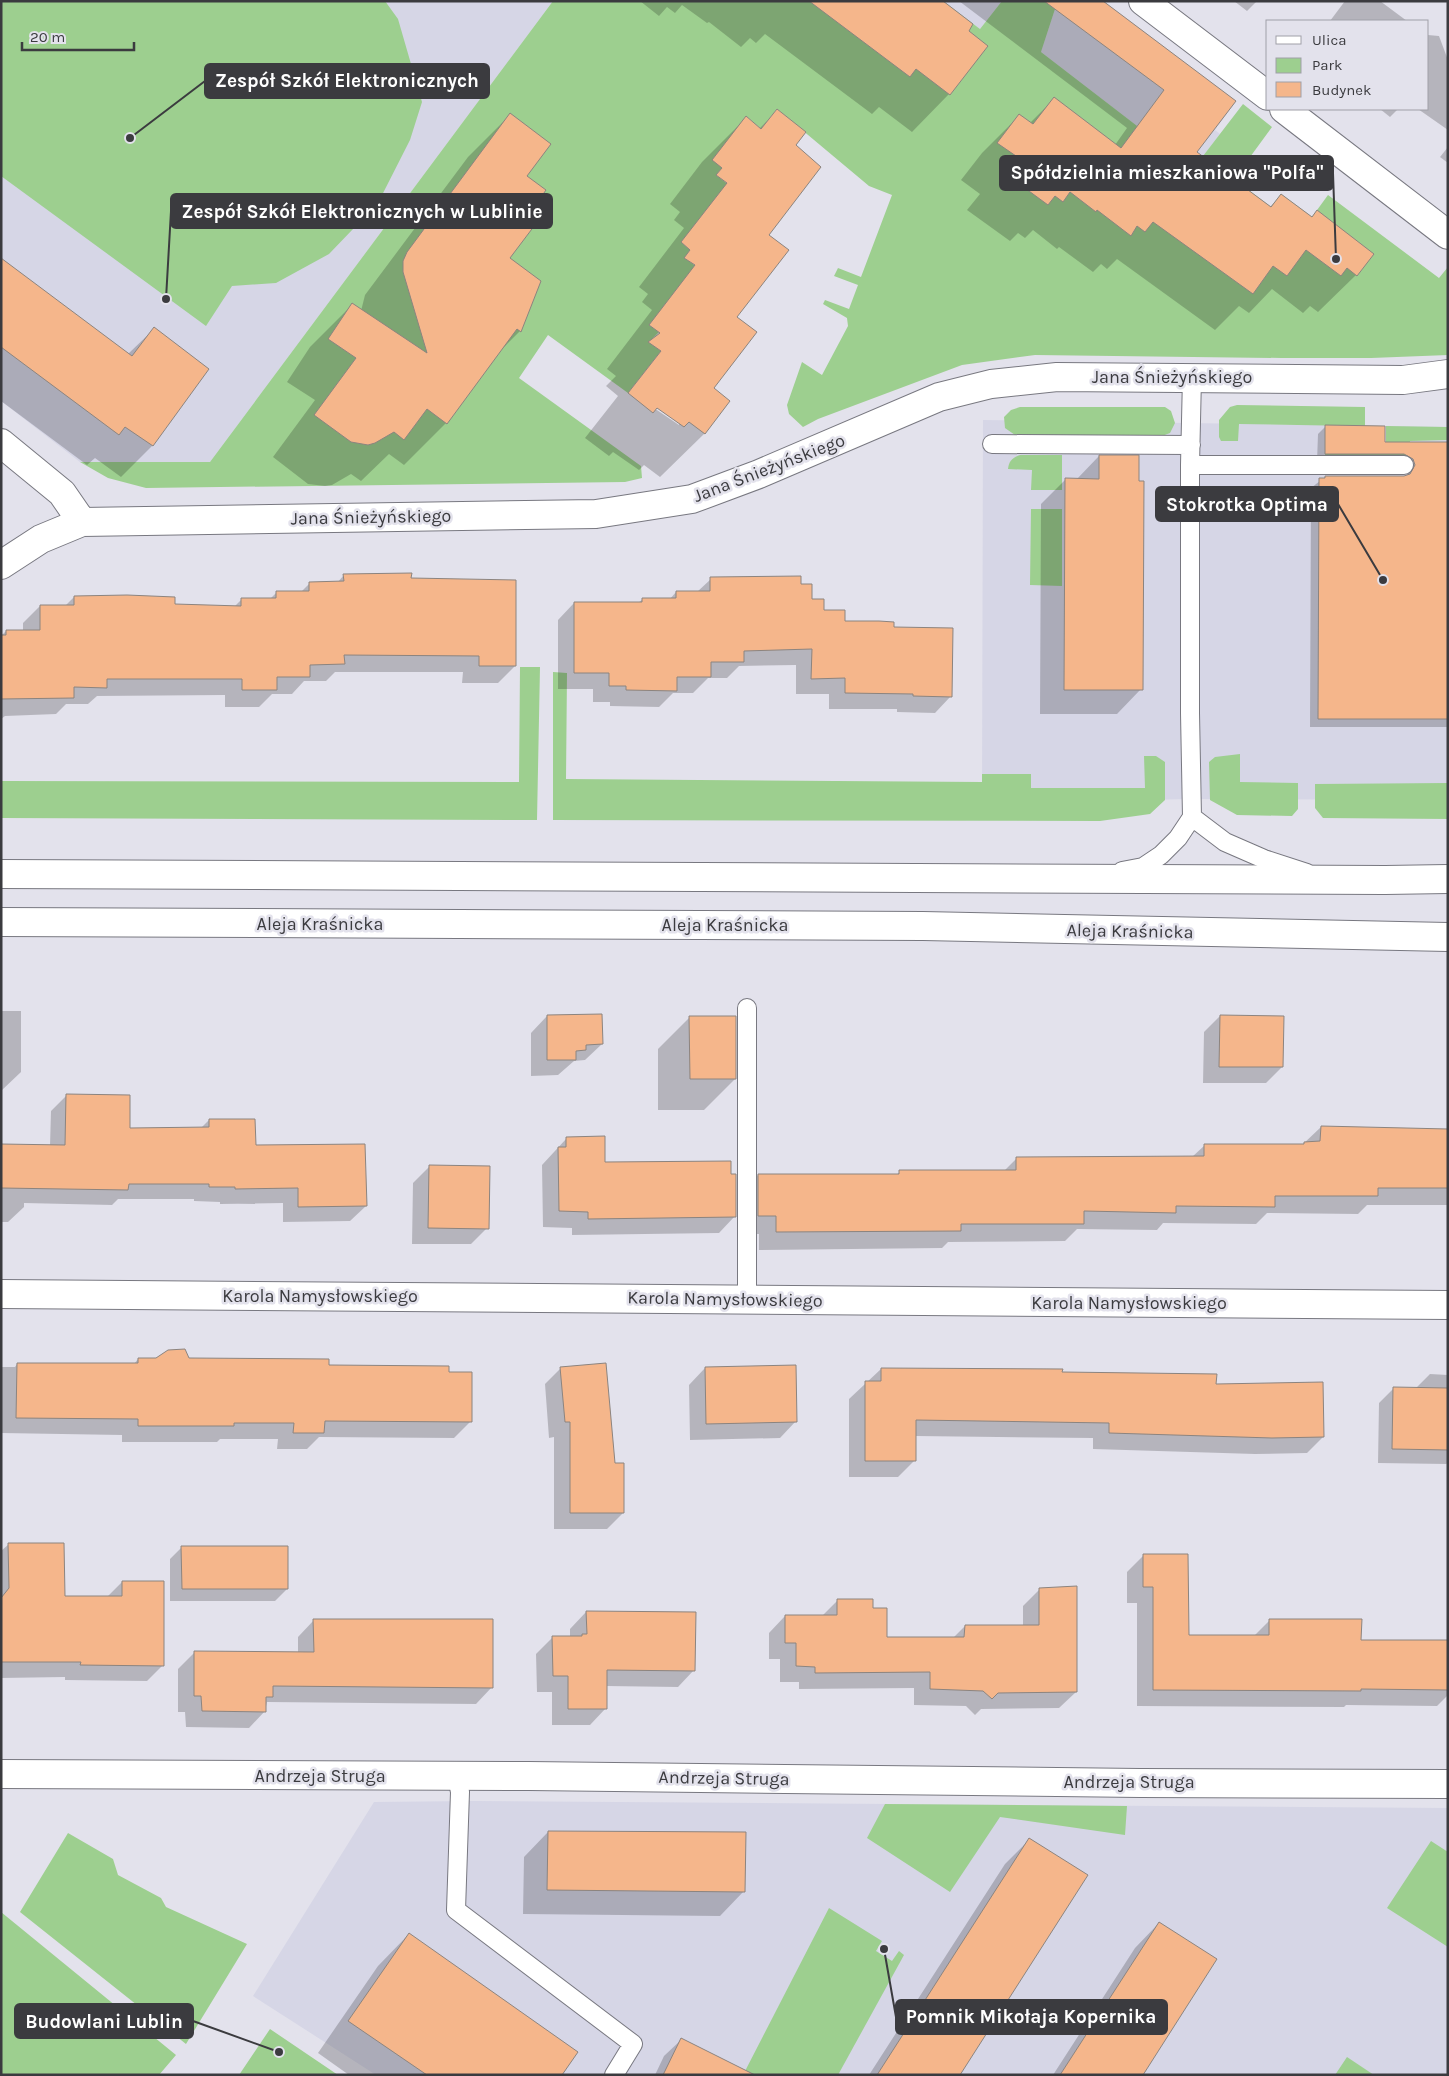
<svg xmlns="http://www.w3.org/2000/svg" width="1449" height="2076" font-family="Karla,sans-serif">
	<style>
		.built { fill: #d6d6e6 }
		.green { fill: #9dcf8f }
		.shadow { fill: #0003; fill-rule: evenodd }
		.building { fill: #f5b68b; stroke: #8c847f }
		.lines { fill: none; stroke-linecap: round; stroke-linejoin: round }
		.service-casing { stroke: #787880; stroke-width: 20 }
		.minor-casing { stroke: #787880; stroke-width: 30 }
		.secondary-casing { stroke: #787880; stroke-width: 30 }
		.service { stroke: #fff; stroke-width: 18 }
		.minor { stroke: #fff; stroke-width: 28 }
		.secondary { stroke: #fff; stroke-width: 28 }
		.labels { text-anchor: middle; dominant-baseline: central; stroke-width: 5; stroke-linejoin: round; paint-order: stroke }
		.street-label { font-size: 18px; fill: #3b3b3f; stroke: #e3e2ec }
		.leader { fill: none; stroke: #3b3b3f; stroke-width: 2 }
		.callout-dot { fill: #3b3b3f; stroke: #e3e2ec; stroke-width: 2 }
		.callout { fill: #3b3b3f; stroke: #3b3b3f; stroke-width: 2 }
		.callout-label { font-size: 19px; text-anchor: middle; font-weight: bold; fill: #fff }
	</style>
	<rect width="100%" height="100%" fill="#e3e2ec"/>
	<path class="built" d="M 1,1 L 553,1 L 210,462 L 80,462 L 1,401 Z
		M 943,1 L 1002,1 L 980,29 Z
		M 1061,1 L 1103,1 L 1236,101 L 1215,130 L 1220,134 L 1193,169 L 1041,52 L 1055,9 Z
		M 983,420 L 1448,427 L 1448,800 L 1192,799 L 982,803 Z
		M 474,1801 L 1448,1808 L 1448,2075 L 376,2075 L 253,1996 L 374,1802 Z"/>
	<path class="green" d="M 1,1 L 385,1 L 398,19 L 422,102 L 410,140 L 378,203 L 329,254 L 276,283 L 232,286 L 206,326 L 1,176 Z
		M 553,1 L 943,1 L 980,29 L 1002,1 L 1061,1 L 1055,9 L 1041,52 L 1193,169 L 1243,104 L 1272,127 L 1234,179 L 1271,207 L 1281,194 L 1312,217 L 1328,195 L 1439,278 L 1448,267 L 1448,355 L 1371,358 L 1282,358 L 1035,355 L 962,365 L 818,419 L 803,427 L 789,414 L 787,405 L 802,362 L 822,375 L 848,326 L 847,318 L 823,304 L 825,300 L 849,309 L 858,285 L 834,276 L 838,268 L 861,277 L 892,195 L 869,186 L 777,109 L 761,129 L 747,117 L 722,168 L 716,175 L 743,196 L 681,242 L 690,250 L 685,258 L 711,278 L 649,325 L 659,332 L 649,342 L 661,351 L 628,393 L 548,335 L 519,378 L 641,466 L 642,478 L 625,482 L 146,488 L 108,478 L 80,462 L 210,462 Z
		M 1237,405 L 1365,407 L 1365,426 L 1359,426 L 1386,443 L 1386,426 L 1448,427 L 1448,440 L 1410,441 L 1410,458 L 1325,457 L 1325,449 L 1353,449 L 1353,426 L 1239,424 L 1238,441 L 1221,441 L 1219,437 L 1219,420 L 1230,407 Z
		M 1020,407 L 1165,407 L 1171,411 L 1175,423 L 1170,433 L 1162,436 L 1015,435 L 1005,428 L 1004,417 L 1011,410 Z
		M 1020,455 L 1062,455 L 1062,490 L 1031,490 L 1032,470 L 1008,469 C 1009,461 1012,458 1020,455 Z
		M 1031,509 L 1062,509 L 1062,586 L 1030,585 Z
		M 520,667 L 540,667 L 537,820 L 1,818 L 1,781 L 519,782 Z
		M 553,672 L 567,673 L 566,779 L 982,782 L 982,774 L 1031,774 L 1031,788 L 1145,788 L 1144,756 L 1156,756 L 1165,762 L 1165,800 L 1150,814 L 1100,821 L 553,820 Z
		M 1240,754 L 1240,782 L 1298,783 L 1298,809 L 1292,816 L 1237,815 L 1210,800 L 1209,762 L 1215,757 Z
		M 1448,783 L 1448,819 L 1323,818 L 1315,808 L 1315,784 Z
		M 885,1804 L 1127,1806 L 1125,1835 L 1000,1817 L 950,1892 L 867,1838 Z
		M 68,1833 L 113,1859 L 118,1875 L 161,1898 L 166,1907 L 247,1944 L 186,2044 L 20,1912 Z
		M 1431,1841 L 1448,1852 L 1448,1947 L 1387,1908 Z
		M 829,1908 L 882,1941 L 876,1951 L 892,1961 L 899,1951 L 904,1955 L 838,2075 L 743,2075 Z
		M 1,1912 L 176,2055 L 159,2075 L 1,2075 Z
		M 270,2029 L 338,2075 L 239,2075 Z
		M 1347,2057 L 1374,2075 L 1335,2075 Z"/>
	<path class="shadow" d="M 640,1 L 941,1 L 967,31 L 949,94 L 912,132 L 879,107 L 872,114 L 765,34 L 756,43 L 750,38 L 741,47 L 709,22 L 707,23 L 682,5 L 675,13 L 667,7 L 659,16 Z
		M 959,1 L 1101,1 L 1234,102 L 1196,152 L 1270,207 L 1281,196 L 1311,218 L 1317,212 L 1356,275 L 1318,312 L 1310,306 L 1303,313 L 1272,289 L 1249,313 L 1239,306 L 1215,330 L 1117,259 L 1107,269 L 1101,264 L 1093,272 L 1059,247 L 1057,249 L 1033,230 L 1025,238 L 1018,233 L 1010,241 L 967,210 L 980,194 L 961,180 L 982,153 L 1020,115 L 1030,123 L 1054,99 L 1115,145 L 1127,128 Z
		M 1234,1 L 1257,1 L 1247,11 Z
		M 1345,1 L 1380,1 L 1407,21 L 1330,21 Z
		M 1428,35 L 1439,36 L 1448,60 L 1448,130 L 1418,109 L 1428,109 Z
		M 1380,109 L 1398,109 L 1390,117 Z
		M 777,111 L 794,145 L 767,235 L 735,317 L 712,389 L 729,401 L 704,434 L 660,477 L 644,465 L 639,470 L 613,452 L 609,456 L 585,438 L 618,396 L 606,386 L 616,376 L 607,369 L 652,310 L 642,302 L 648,294 L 639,287 L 684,228 L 674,220 L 680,212 L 670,204 L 702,162 L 746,118 L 759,129 ZM 652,404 L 679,422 L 679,425 L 651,406 Z
		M 510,115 L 526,176 L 530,211 L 508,259 L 540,281 L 520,331 L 498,353 L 446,423 L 404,465 L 389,454 L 361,481 L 351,474 L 332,485 L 325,486 L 308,484 L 273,457 L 315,400 L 287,382 L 310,347 L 352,305 L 361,311 L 365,295 L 468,157 Z
		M 1448,147 L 1448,163 L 1440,157 Z
		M 1,259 L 128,354 L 154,329 L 208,369 L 152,446 L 121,477 L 95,458 L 87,465 L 1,401 Z
		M 1326,426 L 1384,443 L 1448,443 L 1448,727 L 1310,727 L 1311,488 L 1325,477 L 1406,476 L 1407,474 L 1405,467 L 1317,462 L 1318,434 Z
		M 1099,456 L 1141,689 L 1117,714 L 1040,714 L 1041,504 L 1065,480 L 1076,480 Z
		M 344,575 L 410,579 L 515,666 L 498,683 L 462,683 L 463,672 L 335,672 L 326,681 L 304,681 L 292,694 L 272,694 L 259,707 L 225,707 L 225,695 L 97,696 L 88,704 L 66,704 L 56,714 L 5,716 L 1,719 L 1,636 L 6,631 L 23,631 L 23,623 L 40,606 L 65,606 L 74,597 L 174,605 L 234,607 L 242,599 L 270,599 L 277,592 L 301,592 L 309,584 L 337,583 Z
		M 711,579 L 800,585 L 811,601 L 822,611 L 843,623 L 893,628 L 951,696 L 935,713 L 897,712 L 897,709 L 829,709 L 829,694 L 796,694 L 796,665 L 739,666 L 727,678 L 708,678 L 693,693 L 673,693 L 659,707 L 610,706 L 610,702 L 593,702 L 593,689 L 558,689 L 558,620 L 574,603 L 638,603 L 643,599 L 670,599 L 676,592 L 697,592 Z
		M 1,1011 L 21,1011 L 21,1072 L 1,1091 Z
		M 547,1016 L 602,1044 L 585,1060 L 574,1061 L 558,1075 L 531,1076 L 531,1033 Z
		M 1220,1016 L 1282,1067 L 1266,1083 L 1203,1083 L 1204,1032 Z
		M 690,1017 L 735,1079 L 704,1110 L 658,1110 L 658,1049 Z
		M 66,1096 L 128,1129 L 201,1128 L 209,1120 L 366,1206 L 350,1221 L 283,1222 L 283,1203 L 220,1204 L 220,1202 L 194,1201 L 194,1199 L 118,1199 L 112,1205 L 24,1203 L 24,1207 L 8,1222 L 1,1222 L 1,1146 L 50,1146 L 51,1111 Z
		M 1321,1127 L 1448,1130 L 1448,1205 L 1367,1205 L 1358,1214 L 1267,1213 L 1256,1224 L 1163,1223 L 1157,1230 L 1077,1229 L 1065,1241 L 948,1242 L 942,1248 L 759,1250 L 759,1234 L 740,1234 L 740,1193 L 758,1175 L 896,1175 L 900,1172 L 1004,1171 L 1017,1158 L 1192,1157 L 1205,1145 L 1302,1145 Z
		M 566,1139 L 603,1163 L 730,1175 L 735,1216 L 719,1233 L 572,1235 L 572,1228 L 543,1227 L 542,1165 Z
		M 430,1166 L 487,1228 L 471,1244 L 412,1244 L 413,1183 Z
		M 138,1359 L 189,1359 L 327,1366 L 470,1422 L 454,1438 L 319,1437 L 307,1449 L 277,1449 L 278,1439 L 220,1439 L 217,1442 L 122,1442 L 122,1435 L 1,1433 L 1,1367 L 15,1367 L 17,1364 L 134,1364 Z
		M 561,1368 L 613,1464 L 623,1513 L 607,1529 L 554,1529 L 554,1437 L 549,1438 L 545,1384 Z
		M 705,1368 L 796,1421 L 780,1438 L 690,1440 L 689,1385 Z
		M 881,1369 L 1061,1373 L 1215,1385 L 1323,1437 L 1307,1453 L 1255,1454 L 1093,1449 L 1093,1438 L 915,1436 L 915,1460 L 898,1477 L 849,1477 L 849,1399 Z
		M 1430,1374 L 1448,1375 L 1448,1463 L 1446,1464 L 1378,1463 L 1379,1403 L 1394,1388 L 1416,1388 Z
		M 9,1544 L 63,1597 L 107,1597 L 122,1582 L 163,1665 L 147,1681 L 65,1680 L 65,1677 L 1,1678 L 1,1551 Z
		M 182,1547 L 287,1589 L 275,1601 L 170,1601 L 170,1559 Z
		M 1143,1556 L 1187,1636 L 1254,1636 L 1270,1620 L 1360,1641 L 1448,1641 L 1448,1695 L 1437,1706 L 1346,1705 L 1344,1707 L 1137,1706 L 1137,1603 L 1127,1603 L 1127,1572 Z
		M 1040,1589 L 1076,1692 L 1059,1708 L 981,1709 L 975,1715 L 966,1706 L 914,1705 L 914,1688 L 799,1689 L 799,1682 L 780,1682 L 780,1659 L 769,1659 L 769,1633 L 785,1616 L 822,1616 L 837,1601 L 872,1609 L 885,1638 L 953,1638 L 965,1626 L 1023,1626 L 1023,1606 Z
		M 586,1612 L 694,1670 L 678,1687 L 606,1686 L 606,1708 L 590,1725 L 552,1725 L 552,1692 L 537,1692 L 536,1654 L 553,1637 L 570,1637 L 570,1629 Z
		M 314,1620 L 492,1687 L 476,1704 L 267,1702 L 265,1711 L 249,1728 L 186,1727 L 185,1712 L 178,1712 L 178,1669 L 194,1653 L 298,1653 L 298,1637 Z
		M 548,1832 L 744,1891 L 720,1916 L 523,1914 L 524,1857 Z
		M 1030,1839 L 958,2075 L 869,2075 L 1005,1864 Z
		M 1159,1923 L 1141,2075 L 1053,2075 L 1135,1948 Z
		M 409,1934 L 560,2075 L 349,2075 L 318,2053 L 378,1966 Z
		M 681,2040 L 710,2075 L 655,2075 L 664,2056 Z"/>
	<path class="building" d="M 809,1 L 943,1 L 973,24 L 969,31 L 988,46 L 950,95 L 916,69 L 910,77 Z
		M 1044,1 L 1103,1 L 1236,101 L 1197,152 L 1271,207 L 1281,194 L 1312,217 L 1317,210 L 1374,254 L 1357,276 L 1347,268 L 1341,276 L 1306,250 L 1287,276 L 1273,266 L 1253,294 L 1153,222 L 1145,232 L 1137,226 L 1131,236 L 1097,210 L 1096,212 L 1070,192 L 1063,202 L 1055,196 L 1048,205 L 1003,172 L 1016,156 L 997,143 L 1019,114 L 1033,124 L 1054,97 L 1121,148 L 1164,90 Z
		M 777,109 L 806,132 L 796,145 L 821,167 L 769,235 L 789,250 L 737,317 L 757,332 L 714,388 L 730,401 L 705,434 L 689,422 L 684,427 L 657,408 L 653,413 L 628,393 L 661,351 L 648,342 L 660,333 L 649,325 L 695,265 L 684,258 L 690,250 L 681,242 L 727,183 L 716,175 L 722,168 L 712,160 L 746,116 L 761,129 Z
		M 510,113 L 551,144 L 527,176 L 546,190 L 532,210 L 541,217 L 510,258 L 541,281 L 521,332 L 517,329 L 447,424 L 427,409 L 404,440 L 394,432 L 375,443 L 368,445 L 351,442 L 314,415 L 356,358 L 328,339 L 352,303 L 427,353 L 403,272 L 403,261 L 407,252 Z
		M 1,258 L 132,356 L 154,327 L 209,369 L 153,446 L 125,427 L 119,435 L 1,347 Z
		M 1325,425 L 1385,426 L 1385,442 L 1448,442 L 1448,719 L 1318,719 L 1319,478 L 1325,478 L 1325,476 L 1404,476 L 1410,474 L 1415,465 L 1413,459 L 1404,454 L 1325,454 Z
		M 1099,455 L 1139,455 L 1139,481 L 1144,481 L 1143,690 L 1064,690 L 1065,478 L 1099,479 Z
		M 412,573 L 411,578 L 516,580 L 516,666 L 479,666 L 479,656 L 344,655 L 345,664 L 310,665 L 310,677 L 277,677 L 277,690 L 242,690 L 242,679 L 107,679 L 107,688 L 74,687 L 74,698 L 1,699 L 1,635 L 6,635 L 6,630 L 40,630 L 40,605 L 74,605 L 74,596 L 127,595 L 175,597 L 175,604 L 241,606 L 241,598 L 276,598 L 276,591 L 309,591 L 309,582 L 344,581 L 343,574 Z
		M 801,576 L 801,584 L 812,584 L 812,599 L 824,599 L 824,610 L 845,610 L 845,621 L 879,621 L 894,622 L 894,627 L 953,628 L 952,697 L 913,696 L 913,694 L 845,693 L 845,678 L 811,679 L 812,649 L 744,651 L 744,662 L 711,662 L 711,677 L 677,677 L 677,691 L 626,690 L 626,686 L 609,686 L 609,673 L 574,673 L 574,602 L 642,602 L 642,598 L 676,598 L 676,591 L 710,591 L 710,577 Z
		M 602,1014 L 603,1044 L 586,1045 L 586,1050 L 576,1051 L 576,1060 L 547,1060 L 547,1015 Z
		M 1220,1015 L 1284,1016 L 1283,1067 L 1219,1067 Z
		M 689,1016 L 736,1016 L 736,1079 L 690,1079 Z
		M 66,1094 L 130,1095 L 130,1128 L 209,1127 L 209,1119 L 255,1119 L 256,1145 L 365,1144 L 367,1206 L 298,1207 L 298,1188 L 235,1189 L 235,1187 L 209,1187 L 209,1184 L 129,1184 L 128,1190 L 1,1188 L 1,1144 L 65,1145 Z
		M 1321,1126 L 1448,1129 L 1448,1188 L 1378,1188 L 1378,1196 L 1275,1196 L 1275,1207 L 1176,1206 L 1176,1213 L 1084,1211 L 1084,1224 L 961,1224 L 961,1231 L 776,1232 L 776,1216 L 758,1216 L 758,1174 L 899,1174 L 899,1170 L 1016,1170 L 1016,1157 L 1204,1156 L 1204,1144 L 1304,1144 L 1304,1142 L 1320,1141 Z
		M 605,1136 L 605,1162 L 731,1161 L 731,1174 L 736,1174 L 736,1217 L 588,1219 L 588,1212 L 559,1211 L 558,1147 L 566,1147 L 566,1137 Z
		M 429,1165 L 490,1166 L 489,1229 L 428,1228 Z
		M 185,1349 L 189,1358 L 329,1359 L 329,1365 L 449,1366 L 449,1372 L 472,1372 L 472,1422 L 325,1421 L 324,1433 L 293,1433 L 294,1423 L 234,1423 L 234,1426 L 138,1426 L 138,1419 L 16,1418 L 17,1363 L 138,1363 L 138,1358 L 156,1358 L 168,1350 Z
		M 606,1363 L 615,1463 L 624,1463 L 624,1513 L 570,1513 L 570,1422 L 565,1422 L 560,1367 Z
		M 796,1365 L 797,1422 L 706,1424 L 705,1367 Z
		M 881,1368 L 1063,1369 L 1062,1372 L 1217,1374 L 1216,1384 L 1323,1382 L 1324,1437 L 1272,1438 L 1109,1433 L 1109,1423 L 916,1420 L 916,1461 L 865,1461 L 865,1381 L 881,1381 Z
		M 1393,1387 L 1448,1388 L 1448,1450 L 1392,1449 Z
		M 8,1543 L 64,1543 L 65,1596 L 122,1596 L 122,1581 L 164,1581 L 164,1666 L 80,1665 L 81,1662 L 1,1662 L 1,1598 L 9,1588 Z
		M 181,1546 L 288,1546 L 288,1589 L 182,1589 Z
		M 1143,1554 L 1188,1554 L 1189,1635 L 1269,1635 L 1269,1619 L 1362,1619 L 1361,1640 L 1448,1640 L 1448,1690 L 1361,1689 L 1361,1691 L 1153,1690 L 1153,1587 L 1143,1587 Z
		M 1077,1586 L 1077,1692 L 998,1693 L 992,1699 L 983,1691 L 930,1689 L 930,1672 L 815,1673 L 815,1667 L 796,1666 L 796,1643 L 785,1643 L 785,1615 L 837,1615 L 837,1599 L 873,1599 L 873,1608 L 887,1608 L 887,1637 L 964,1637 L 965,1625 L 1039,1625 L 1039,1588 Z
		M 586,1611 L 696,1612 L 695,1671 L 607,1670 L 607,1709 L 568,1709 L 568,1676 L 553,1676 L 552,1636 L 582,1636 L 582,1634 L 587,1634 Z
		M 313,1619 L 493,1619 L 493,1688 L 273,1686 L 273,1697 L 266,1697 L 266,1712 L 202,1711 L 201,1696 L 194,1696 L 194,1651 L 314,1652 Z
		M 548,1831 L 746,1832 L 745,1892 L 547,1890 Z
		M 1029,1838 L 1088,1875 L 960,2075 L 877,2075 Z
		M 1159,1922 L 1217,1959 L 1143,2075 L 1060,2075 Z
		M 409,1933 L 578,2052 L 562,2075 L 427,2075 L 348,2021 Z
		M 681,2038 L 755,2075 L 663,2075 Z"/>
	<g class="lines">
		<g class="service-casing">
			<path id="service" d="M 992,444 L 1191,445
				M 1190,465 L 1404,465
				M 1192,817 L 1225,842 L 1264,859 L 1307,873
				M 1122,871 L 1143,867 L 1161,855 L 1178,838 L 1192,817 L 1190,713 L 1190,465 L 1192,377
				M 747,1008 L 747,1299
				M 457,1777 L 460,1792 L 456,1910 L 633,2044 L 614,2075"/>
		</g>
		<g class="minor-casing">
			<path id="minor" d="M 1143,1 L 1268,96
				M 1284,109 L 1448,235
				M 1,443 L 62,493 L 82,522
				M 1,565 L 41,539 L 82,522 L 596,514 L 692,499 L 759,474 L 939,397 L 991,384 L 1057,377 L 1403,380 L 1448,374
				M 1,1294 L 1448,1305
				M 1,1774 L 529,1776 L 1140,1783 L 1448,1784"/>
		</g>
		<g class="secondary-casing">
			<path id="secondary" d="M 1,874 L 1385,880 L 1448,879
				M 1,922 L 923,926 L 1448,937"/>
		</g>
		<use href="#service" class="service"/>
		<use href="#minor" class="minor"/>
		<use href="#secondary" class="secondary"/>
	</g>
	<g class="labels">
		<g class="street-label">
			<text x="1172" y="377">Jana Śnieżyńskiego</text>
			<text transform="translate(769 468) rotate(-21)">Jana Śnieżyńskiego</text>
			<text transform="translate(371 517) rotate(-1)">Jana Śnieżyńskiego</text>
			<text x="320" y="924">Aleja Kraśnicka</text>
			<text x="725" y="925">Aleja Kraśnicka</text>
			<text transform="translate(1130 931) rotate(1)">Aleja Kraśnicka</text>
			<text x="320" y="1296">Karola Namysłowskiego</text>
			<text transform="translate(725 1299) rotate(1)">Karola Namysłowskiego</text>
			<text x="1129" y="1303">Karola Namysłowskiego</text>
			<text x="320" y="1776">Andrzeja Struga</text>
			<text transform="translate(724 1778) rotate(1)">Andrzeja Struga</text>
			<text x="1129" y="1782">Andrzeja Struga</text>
		</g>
	</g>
	<path class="leader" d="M130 138L205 81M1336 259L1333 173M166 299L171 211M1383 580L1338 504M884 1949L896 2017M279 2052L193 2021"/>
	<g class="callout-dot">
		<circle cx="130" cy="138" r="5"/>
		<circle cx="1336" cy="259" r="5"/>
		<circle cx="166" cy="299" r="5"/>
		<circle cx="1383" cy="580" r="5"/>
		<circle cx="884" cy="1949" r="5"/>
		<circle cx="279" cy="2052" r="5"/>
	</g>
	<g class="callout">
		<rect x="205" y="64" width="284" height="34" rx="5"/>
		<rect x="1000" y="156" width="333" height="34" rx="5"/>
		<rect x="171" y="194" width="381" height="34" rx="5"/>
		<rect x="1156" y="487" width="182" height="34" rx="5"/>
		<rect x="896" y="2000" width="271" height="34" rx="5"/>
		<rect x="15" y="2004" width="178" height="34" rx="5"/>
	</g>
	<g class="callout-label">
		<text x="347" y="87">Zespół Szkół Elektronicznych</text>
		<text x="1167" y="179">Spółdzielnia mieszkaniowa "Polfa"</text>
		<text x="362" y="218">Zespół Szkół Elektronicznych w Lublinie</text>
		<text x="1247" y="511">Stokrotka Optima</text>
		<text x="1031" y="2023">Pomnik Mikołaja Kopernika</text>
		<text x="104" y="2028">Budowlani Lublin</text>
	</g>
	<rect width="1449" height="2076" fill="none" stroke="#3b3b3f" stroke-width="5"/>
	<rect x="1266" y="20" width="162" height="90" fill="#e3e2ec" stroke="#a09fa7"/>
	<rect x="1276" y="36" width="25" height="8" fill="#ffffff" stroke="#a09fa7"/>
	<text x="1312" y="45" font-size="15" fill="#3b3b3f">Ulica</text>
	<rect x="1276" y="58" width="25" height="15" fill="#9dcf8f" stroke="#a09fa7"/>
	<text x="1312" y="70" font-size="15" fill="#3b3b3f">Park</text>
	<rect x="1276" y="82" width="25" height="15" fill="#f5b68b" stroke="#a09fa7"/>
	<text x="1312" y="95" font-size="15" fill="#3b3b3f">Budynek</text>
	<path d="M22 42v8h112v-8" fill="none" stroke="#3b3b3f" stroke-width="2.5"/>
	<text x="30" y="42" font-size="15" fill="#3b3b3f" stroke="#e3e2ec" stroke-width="4" paint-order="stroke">20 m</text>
</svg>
